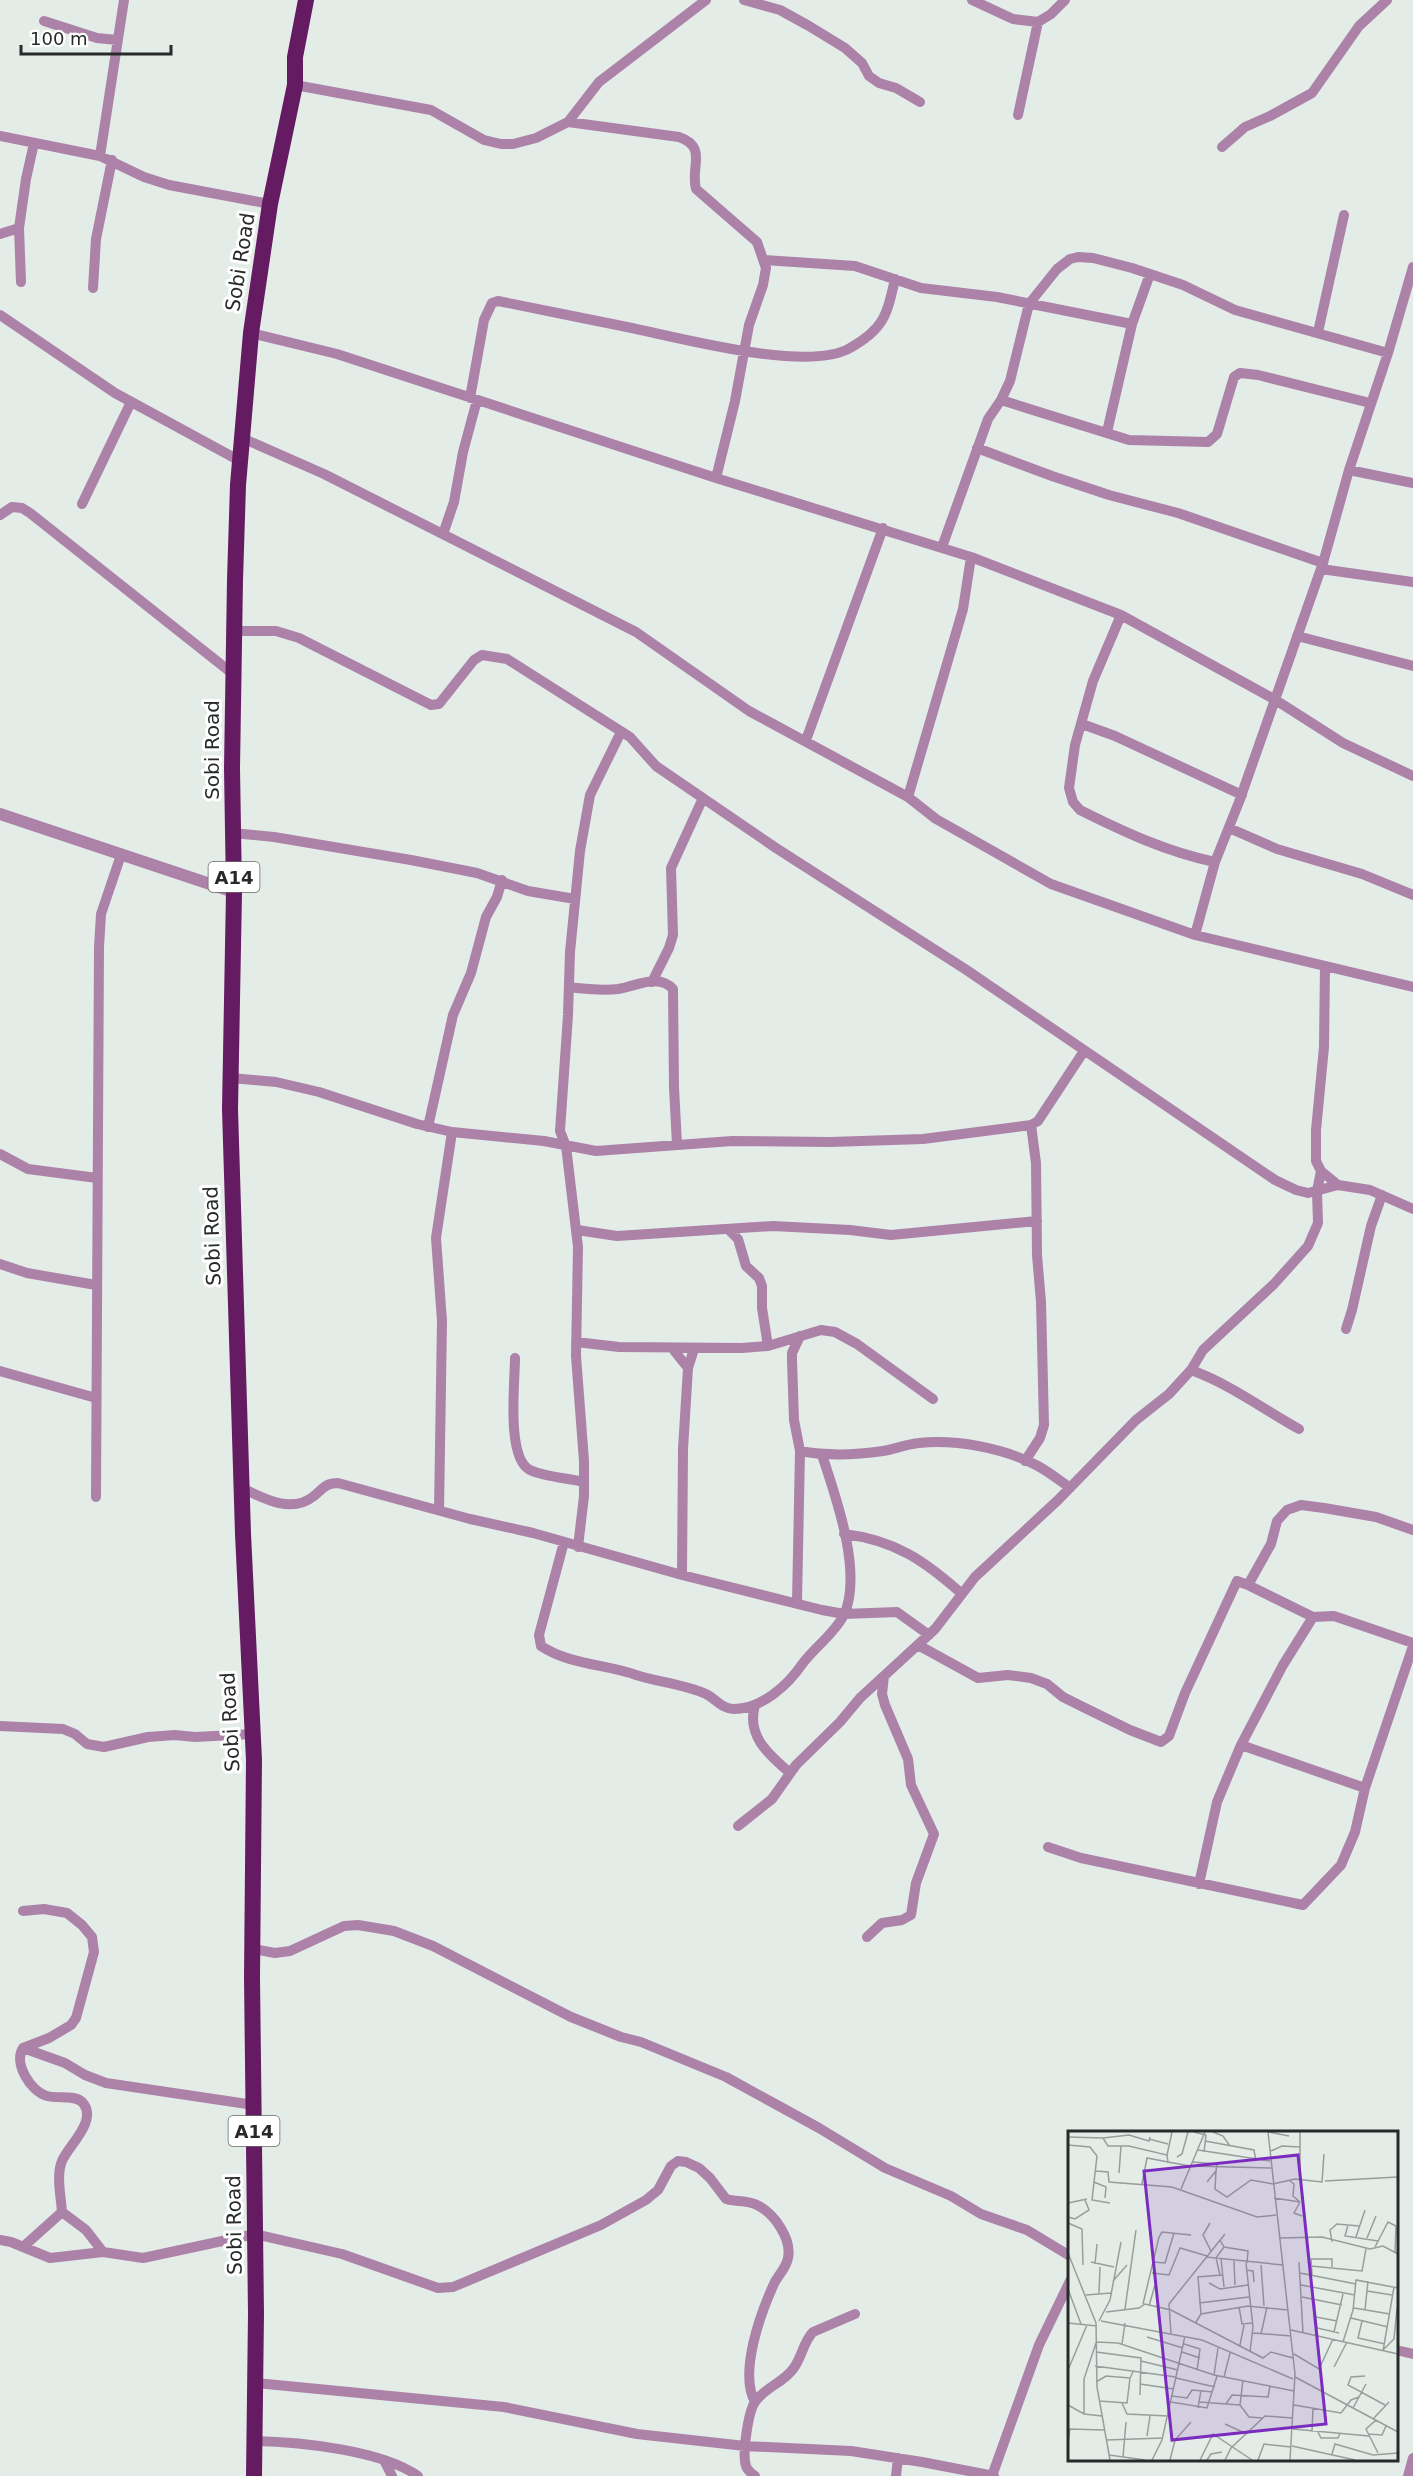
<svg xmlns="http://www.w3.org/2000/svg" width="1413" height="2476" font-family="'DejaVu Sans',sans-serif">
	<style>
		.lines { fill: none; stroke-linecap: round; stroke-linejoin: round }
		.minor { stroke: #ac82a9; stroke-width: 10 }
		.tertiary { stroke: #ac82a9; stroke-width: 12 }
		.trunk { stroke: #641b62; stroke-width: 16 }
		.labels { text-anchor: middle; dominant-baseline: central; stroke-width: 6; stroke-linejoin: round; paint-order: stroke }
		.shield { fill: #fff; stroke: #686a68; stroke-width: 1.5 }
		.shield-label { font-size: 18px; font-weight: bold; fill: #272a28 }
		.street-label { font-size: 20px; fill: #272a28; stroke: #fff }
		.inset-road { fill: none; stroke: #989e9b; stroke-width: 1.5 }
		.view { fill: #7b2cbf; fill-opacity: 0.15; stroke: #7b2cbf; stroke-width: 3 }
		.inset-edge { fill: none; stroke: #272a28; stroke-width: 3 }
	</style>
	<rect width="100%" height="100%" fill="#e3ece7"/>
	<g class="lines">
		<path class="minor" d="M 744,0 L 780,10 L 809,26 L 845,48 L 862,63 L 869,76 L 879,83 L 896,88 L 920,102
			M 972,0 L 1013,19 L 1038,22 L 1051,14 L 1065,0
			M 44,21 L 97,38 L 117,40
			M 295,85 L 431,110 L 484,140 L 501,144 L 513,144 L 536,138 L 568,122 L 599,82 L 706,0
			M 1018,115 L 1038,22
			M 568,122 L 679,137 C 708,147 690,167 696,189 L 757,242 L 766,268 L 763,285 L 749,325 L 735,401 L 716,478
			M 0,136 L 100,156 L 144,177 L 169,185 L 270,204
			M 1222,147 L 1245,127 L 1270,116 L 1312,93 L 1359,26 L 1387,0
			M 100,156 L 124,0
			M 0,234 L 19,228
			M 764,260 L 855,266 L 921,288 L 997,297 L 1132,324
			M 21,282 L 19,228 L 26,179 L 34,143
			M 93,288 L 96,239 L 112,160
			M 0,315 L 115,393 L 240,461
			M 1318,332 L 1344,215
			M 251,333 L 337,354 L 716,478 L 971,557 L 1121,615 L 1274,699 L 1343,743 L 1413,776
			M 470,398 L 484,320 L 492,303 L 498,301 C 541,310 584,318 627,327 C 677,337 807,373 850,348 C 884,329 887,315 895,279
			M 1001,400 L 1129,440 L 1208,442 L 1217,434 L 1234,377 L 1240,373 L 1258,375 L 1370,403
			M 1107,432 L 1132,324 L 1150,274
			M 242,438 L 324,474 L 636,632 L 749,711 L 908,797 L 936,819 L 1051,884 L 1195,935 L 1413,987
			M 977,448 L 1052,476 L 1109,495 L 1178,513 L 1323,563
			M 1349,470 L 1413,483
			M 82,504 L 131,402
			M 0,515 L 12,507 L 22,508 L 30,513 L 233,674
			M 443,534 L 454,502 L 463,452 L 477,400
			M 942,547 L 988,419 L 1001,400 L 1010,381 L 1029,304 L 1057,269 L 1070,259 L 1078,257 L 1093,258 L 1132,268 L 1183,285 L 1235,310 L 1388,353
			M 1321,569 L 1413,582
			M 1121,615 L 1093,681 L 1075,745 L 1069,788 L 1073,802 L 1080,810 C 1124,832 1167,852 1215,862
			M 234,631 L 276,631 L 299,638 L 431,705 L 439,704 L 474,660 L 482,655 L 507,659 L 630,737 L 656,766 L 776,848 L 965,969 L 1275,1180 L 1296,1190 L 1308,1193 L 1338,1185 L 1370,1190 L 1413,1209
			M 1297,636 L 1413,666
			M 1082,724 L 1115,736 L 1242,795
			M 806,740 L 883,528
			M 908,797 L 963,609 L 971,557
			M 1229,828 L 1277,849 L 1362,874 L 1413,895
			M 233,833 L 274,837 L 411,860 L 477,873 L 528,891 L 575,899
			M 1195,935 L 1215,862 L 1239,802 L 1323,563 L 1349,470 L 1388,353 L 1413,267
			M 1325,966 L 1324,1047 L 1316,1130 L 1316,1161 L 1321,1171 L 1338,1185
			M 652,982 L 669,948 L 673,935 L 671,868 L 703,798
			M 569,987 C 585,989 602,991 618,989 C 636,986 659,973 673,989 L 674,1087 L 677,1145
			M 231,1078 L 276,1082 L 319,1092 L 417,1124 L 452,1132 L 544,1141 L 596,1151 L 732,1141 L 830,1142 L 923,1139 L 1031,1125 L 1038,1121 L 1084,1051
			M 428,1127 L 453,1015 L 471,973 L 486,917 L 497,897 L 502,880
			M 0,1154 L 28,1169 L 97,1178
			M 577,1230 L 617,1236 L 773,1226 L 850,1230 L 891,1235 L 1037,1221
			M 729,1230 L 738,1239 L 746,1266 L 759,1278 L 762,1286 L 762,1308 L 768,1346
			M 0,1264 L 27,1273 L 96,1285
			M 1346,1329 L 1352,1310 L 1371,1226 L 1382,1195
			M 576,1342 L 619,1347 L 742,1348 L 768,1346 L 821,1330 L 835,1332 L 857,1344 L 933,1399
			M 672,1348 L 688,1368
			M 515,1358 C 515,1382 506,1458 530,1470 C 545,1477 567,1478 584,1482
			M 1191,1370 C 1230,1384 1263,1409 1299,1429
			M 0,1371 L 96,1398
			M 800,1451 C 827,1456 856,1455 883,1451 C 895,1449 907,1444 919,1443 C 956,1439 1003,1448 1036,1465 C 1048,1471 1059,1480 1070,1488
			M 1025,1461 L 1040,1438 L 1044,1425 L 1041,1302 L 1037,1255 L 1036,1163 L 1031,1125
			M 242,1488 C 264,1499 292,1514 314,1496 C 323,1489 325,1483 338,1483 L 470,1519 L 533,1533 L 682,1575 L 822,1610 L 844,1614 L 897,1612 L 929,1635
			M 96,1497 L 99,947 L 101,914 L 121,855
			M 439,1510 L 442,1321 L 436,1238 L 452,1132
			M 844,1534 C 895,1540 925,1561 962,1594
			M 564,1542 L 539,1635 L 541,1646 C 570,1665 605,1664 636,1675 C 658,1682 686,1685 706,1694 C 716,1699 722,1709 734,1709 C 762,1709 788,1685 803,1663 C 816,1646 834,1634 844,1615 C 863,1573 836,1497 822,1455
			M 578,1547 L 584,1496 L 584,1461 L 576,1356 L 578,1247 L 566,1146 L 560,1131 L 568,1015 L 570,952 L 580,851 L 590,795 L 621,732
			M 682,1575 L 683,1449 L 688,1368 L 694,1349
			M 1248,1585 L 1313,1617
			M 797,1602 L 800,1451 L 794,1420 L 792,1360 L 792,1353 L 800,1336
			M 918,1645 L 978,1678 L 1008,1675 L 1031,1678 L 1047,1684 L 1063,1697 L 1083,1707 L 1130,1730 L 1161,1742 L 1169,1736 L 1185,1693 L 1237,1581 L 1248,1585 L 1271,1544 L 1277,1521 L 1287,1510 L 1301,1505 L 1324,1508 L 1376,1517 L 1413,1530
			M 755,1705 C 746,1736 769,1755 790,1773
			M 0,1726 L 63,1729 L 75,1734 L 87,1744 L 104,1747 L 148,1737 L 175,1735 L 195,1737 L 253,1734
			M 1241,1745 L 1365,1788
			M 738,1826 L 772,1799 L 796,1765 L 840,1722 L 860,1698 L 935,1629 L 975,1577 L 1058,1500 L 1136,1420 L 1169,1394 L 1191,1370 L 1203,1350 L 1274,1284 L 1308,1246 L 1318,1223 L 1317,1191 L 1321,1171
			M 1048,1847 L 1081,1858 L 1303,1905 L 1341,1865 L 1355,1832 L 1365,1788 L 1413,1646
			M 1199,1884 L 1217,1802 L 1241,1745 L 1283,1665 L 1313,1617 L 1334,1616 L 1413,1643
			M 23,1911 L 44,1909 L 67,1913 L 82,1925 L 92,1937 L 94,1952 L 76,2018 L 71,2025 L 49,2038 L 23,2048 C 13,2063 31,2092 47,2096 C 58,2099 76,2094 83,2103 C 98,2121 68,2146 62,2161 C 56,2175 61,2197 62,2212 L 86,2230 L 103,2252
			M 867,1937 L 882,1923 L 902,1920 L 911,1915 L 916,1883 L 934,1834 L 911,1785 L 908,1759 L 885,1705 L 882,1694 L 884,1676
			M 253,1949 L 275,1953 L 290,1951 L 344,1926 L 358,1925 L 394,1931 L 433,1946 L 571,2017 L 621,2037 L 641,2042 L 726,2077 L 819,2128 L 885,2168 L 951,2196 L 981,2214 L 1027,2230 L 1070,2256
			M 23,2048 L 65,2063 L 85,2075 L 106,2083 L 254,2105
			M 0,2240 L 11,2242 L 50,2258 L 103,2252 L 143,2258 L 255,2234 L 342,2254 L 438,2288 L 453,2287 L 601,2225 L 646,2200 L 658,2190 L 671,2166 L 678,2161 L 686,2162 L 699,2168 L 710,2178 L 726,2199 C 736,2202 747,2200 757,2205 C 774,2213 792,2239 788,2258 C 786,2269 777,2276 773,2286 C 760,2315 739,2373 755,2402
			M 23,2247 L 62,2212
			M 1396,2350 L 1413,2354
			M 256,2383 L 504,2407 L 637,2434 L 745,2446 L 851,2451 L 922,2462 L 994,2476
			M 255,2441 C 300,2442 381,2450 418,2476
			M 384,2460 L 392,2476
			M 755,2476 C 751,2473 747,2470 746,2466 C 742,2455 748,2412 755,2402 C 764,2388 783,2383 793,2369 C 802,2358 803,2342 813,2332 L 855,2314
			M 896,2476 L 898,2458
			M 992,2476 L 1039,2345 L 1070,2281
			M 1408,2476 L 1413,2458"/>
		<path class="tertiary" d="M 0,814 L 234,892"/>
		<path class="trunk" d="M 254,2476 L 256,2314 L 252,1978 L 254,1760 L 243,1534 L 230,1109 L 234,892 L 232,768 L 235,580 L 238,485 L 251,333 L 270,204 L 295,85 L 295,57 L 306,0"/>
	</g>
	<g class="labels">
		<g class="shield">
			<rect x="208.5" y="862" width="51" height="30" rx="4.5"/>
			<rect x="228.5" y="2116" width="51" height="30" rx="4.5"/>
		</g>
		<g class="shield-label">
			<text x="234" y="877">A14</text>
			<text x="254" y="2131">A14</text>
		</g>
		<g class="street-label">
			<text transform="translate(240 262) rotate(-81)">Sobi Road</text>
			<text transform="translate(212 750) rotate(-90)">Sobi Road</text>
			<text transform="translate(212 1236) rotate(-92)">Sobi Road</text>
			<text transform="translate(230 1722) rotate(-93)">Sobi Road</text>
			<text transform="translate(234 2225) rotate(-91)">Sobi Road</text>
		</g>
	</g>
	<g transform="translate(1068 2131)">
		<rect width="330" height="330" fill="#e3ece7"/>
		<path class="inset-road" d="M 126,1 L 138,4 L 136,21M 145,1 L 155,5 L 162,15M 200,1 L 227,243 L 222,329M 201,1 L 221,5M 232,1 L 232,49M 0,6 L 35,7 L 40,15 L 61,15 L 99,24 L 100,31 L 122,35 L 203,37M 35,7 L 61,4 L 81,10 L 82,6M 81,8 L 100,13M 137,10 L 186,19 L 188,30M 0,14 L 22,16 L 29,25 L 24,69 L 42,72M 130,19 L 202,30M 203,20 L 214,15 L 232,16M 99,24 L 104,1M 109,26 L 114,23 L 120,1M 124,31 L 149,33 L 148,40 L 139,51M 28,40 L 40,41 L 41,51 L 104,56 L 189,86 L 208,84M 148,40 L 147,58 L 159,66 L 183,49 L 205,53 L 227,48 L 254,51 L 256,23M 51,42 L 53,15M 222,50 L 226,53 L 225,65 L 232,71M 257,50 L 330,46M 26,51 L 38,56 L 37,67M 74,53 L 79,27 L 100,31M 113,58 L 137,1M 206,67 L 232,71M 232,71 L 226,82 L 234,85M 0,72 L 19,68M 0,86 L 7,88 L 21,79 L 17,69M 0,92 L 14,98 L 15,134M 142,92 L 135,104 L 143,120M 280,94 L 277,105 L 310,110M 288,106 L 297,79M 212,107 L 254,106 L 302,118 L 315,115 L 330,123M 299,107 L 308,85M 152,109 L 156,116 L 180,120 L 179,132M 264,111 L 262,99 L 269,93 L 291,95M 307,116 L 320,91 L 328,95 L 327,121M 0,122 L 28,192 L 29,256 L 42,329M 138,126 L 215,134M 153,128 L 156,156M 166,130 L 167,154M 23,131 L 46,136M 85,131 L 97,132 L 106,102M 231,131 L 235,202M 178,132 L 185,196 L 182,221M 27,133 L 29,113M 193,134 L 196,175M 243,135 L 294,140 L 298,118M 178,139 L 185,140 L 186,151M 84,142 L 101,144 L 112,117 L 139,125M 232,142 L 288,153M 152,144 L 148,127 L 156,116M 244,144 L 243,128 L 264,128 L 264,136M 129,146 L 154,144M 130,146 L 133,183M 45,150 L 59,134M 141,152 L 152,158 L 180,154M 233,154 L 287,164M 0,158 L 13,193M 299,160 L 324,164M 31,162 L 32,136M 18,164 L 43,162M 234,166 L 274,174M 246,168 L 249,197 L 271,202M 131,172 L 181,166M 75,173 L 91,106 L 94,101 L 123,104M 81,175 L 87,154M 171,176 L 174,193 L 185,192M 286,177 L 322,183M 57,178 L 68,99M 297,179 L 300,150M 38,181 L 71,177 L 77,173 L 103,179 L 195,227 L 203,221 L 225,227M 248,186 L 269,190M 283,187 L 320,196M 31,190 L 42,169 L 53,111M 33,190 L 134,209 L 225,248M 294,190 L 290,207 L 317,213M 128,191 L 133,183 L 180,175 L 220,179M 0,192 L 29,195M 223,199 L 330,223M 266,201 L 275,163M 185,202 L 223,205M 103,203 L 101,173 L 157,103M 193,203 L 199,176M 79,206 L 115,217M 28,211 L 50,212 L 146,244 L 226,260M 275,211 L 285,179 L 288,149 L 330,157M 54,213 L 57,192M 116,213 L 132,218 L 129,239M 172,214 L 176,194M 316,218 L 326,208 L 329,177M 315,220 L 326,156M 28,221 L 73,227 L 72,264M 114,221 L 132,227M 226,223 L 251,238 L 265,208M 73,230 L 110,239M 27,235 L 108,246M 266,236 L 279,211M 0,239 L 19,194M 146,244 L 150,217M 297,245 L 283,246 L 280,254 L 317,274M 156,246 L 162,222M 227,246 L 330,301M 108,247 L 147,256M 175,249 L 172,274 L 181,286 L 195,287M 28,251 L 38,245 L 62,247 L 65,241M 72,253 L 106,258M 104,265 L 119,267 L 124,259 L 145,261M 31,270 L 59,272 L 62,247M 103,271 L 139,277 L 149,245M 131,271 L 172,274M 54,272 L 59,283 L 100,285M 158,273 L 164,264 L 200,266 L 202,255M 0,274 L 16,283 L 34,285M 226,274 L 273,282 L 283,269 L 291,266M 130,277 L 133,259M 285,277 L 298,253M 16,283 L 16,248 L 28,212M 306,287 L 321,271M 308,289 L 298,298 L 310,322M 157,293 L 179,303M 225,298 L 301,305M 244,301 L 245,277M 250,301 L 253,307 L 270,307 L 272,302M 300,303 L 314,304 L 318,295M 79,305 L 82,285M 38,309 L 95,307M 0,311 L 2,298 L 36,299M 224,315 L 287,329M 264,323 L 267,313 L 305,324 L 330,322M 41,324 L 77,329M 55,326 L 58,291M 84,329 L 94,309 L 117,205M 102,329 L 107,309 L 123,291M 132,329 L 145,303 L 184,329M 139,329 L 143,323 L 154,321M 157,329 L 163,317 L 197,285 L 224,287M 190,329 L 196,313 L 223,316"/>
		<path class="view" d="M 230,24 L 258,293 L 104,309 L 76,40 Z"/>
		<rect width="330" height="330" class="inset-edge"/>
	</g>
	<path d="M21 45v9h150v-9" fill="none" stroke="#272a28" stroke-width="3"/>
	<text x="30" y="45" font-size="18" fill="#272a28" stroke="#ffffff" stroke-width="4.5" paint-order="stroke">100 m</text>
</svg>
